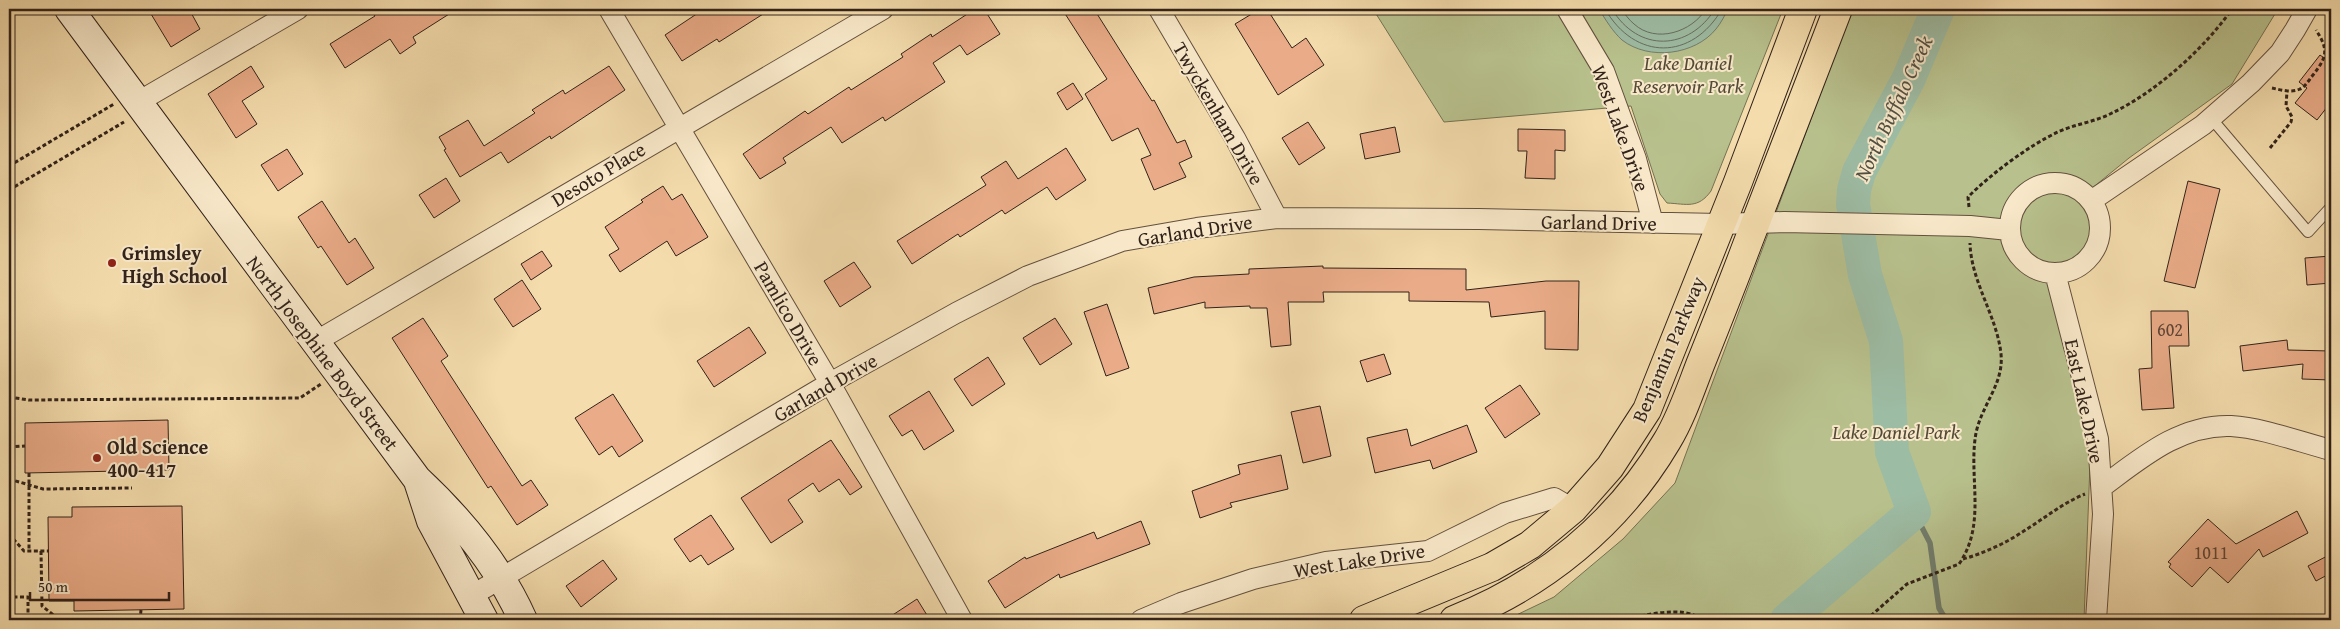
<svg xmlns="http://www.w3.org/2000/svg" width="2340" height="629" font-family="'Gentium Book Plus',serif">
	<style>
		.green { fill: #b8c18d; stroke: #747254 }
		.water { fill: #9dbca4; stroke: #727e6d }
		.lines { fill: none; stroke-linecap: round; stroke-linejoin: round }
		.shore { stroke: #676f5f; stroke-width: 1 }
		.stream { stroke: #727e6d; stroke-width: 5.5 }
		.river { stroke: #9dbca4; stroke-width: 34 }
		.building { fill: #eaac88; stroke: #31221a }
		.lane-casing { stroke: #62503e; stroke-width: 12 }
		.street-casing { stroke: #62503e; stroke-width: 22 }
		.secondary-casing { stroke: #31221a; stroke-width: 30 }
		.primary-casing { stroke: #31221a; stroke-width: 30 }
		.path { stroke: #31221a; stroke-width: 3; stroke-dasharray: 4 2.5; stroke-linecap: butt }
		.lane { stroke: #f8e8c9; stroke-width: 10 }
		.street { stroke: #f8e8c9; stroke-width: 20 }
		.secondary { stroke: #f8e8c9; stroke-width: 28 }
		.primary { stroke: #f4dcac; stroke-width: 28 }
		.poi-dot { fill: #8f2418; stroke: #f8e8c9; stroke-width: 2 }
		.labels { text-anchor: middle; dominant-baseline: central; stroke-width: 4; stroke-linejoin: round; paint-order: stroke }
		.number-label { font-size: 18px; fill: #5f4436 }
		.park-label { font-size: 20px; font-style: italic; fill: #534a37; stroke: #f8e8c9 }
		.street-label { font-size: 20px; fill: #31221a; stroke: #f8e8c9 }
		.poi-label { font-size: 20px; font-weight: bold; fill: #31221a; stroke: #f8e8c9; text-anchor: start }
		.water-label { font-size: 21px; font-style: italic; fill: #515043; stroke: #f8e8c9 }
	</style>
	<rect width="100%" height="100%" fill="#f4dcac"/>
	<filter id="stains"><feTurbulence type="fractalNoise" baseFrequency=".004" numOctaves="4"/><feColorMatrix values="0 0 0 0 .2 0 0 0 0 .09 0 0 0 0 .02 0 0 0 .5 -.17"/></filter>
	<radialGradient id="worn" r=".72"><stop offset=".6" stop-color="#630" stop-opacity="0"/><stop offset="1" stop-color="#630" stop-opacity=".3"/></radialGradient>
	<path class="green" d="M 1373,9 L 1783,9 L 1711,191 C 1698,209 1687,204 1667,203 L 1660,194 L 1631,106 L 1444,122 Z
		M 1852,9 L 2278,9 L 2232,84 L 2129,158 L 2091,189 L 2093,223 L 2091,242 L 2076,262 L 2053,266 L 2091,438 L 2084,620 L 1506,620 L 1554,597 L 1623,539 L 1675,483 Z"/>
	<path class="water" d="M 1599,9 L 1728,9 C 1725,15 1721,23 1716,29 C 1695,55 1649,61 1622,40 C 1613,32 1605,19 1599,9 Z"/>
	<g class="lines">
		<path class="shore" d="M 1605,9 C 1635,61 1692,61 1722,9
			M 1612,9 C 1638,53 1689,51 1715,9
			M 1621,9 C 1625,14 1629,20 1634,24 C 1656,44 1692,32 1706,9"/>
		<path class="stream" d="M 1914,512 L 1930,543 L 1939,608 L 1946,620"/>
		<path class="river" d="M 1787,620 L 1914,512 L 1892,452 L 1886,341 L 1865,275 L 1853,204 L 1854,190 L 1859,172 L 1909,78 L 1938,9"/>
	</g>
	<path class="building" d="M 148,9 L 189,9 L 200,29 L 171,47 Z
		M 370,9 L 457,9 L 413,37 L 416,43 L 400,54 L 390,39 L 345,68 L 330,44 L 375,16 Z
		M 704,9 L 771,9 L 719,42 L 717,39 L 682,61 L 665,35 Z
		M 975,9 L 984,9 L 1000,34 L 967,55 L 960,45 L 933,63 L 945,82 L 885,121 L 883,117 L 842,143 L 831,127 L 783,158 L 786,163 L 760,179 L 743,154 L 805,111 L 808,114 L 849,87 L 851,90 L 903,57 L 901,54 L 931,34 L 932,37 Z
		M 1062,9 L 1094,9 L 1152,101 L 1154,100 L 1177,143 L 1185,140 L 1192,157 L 1179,163 L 1186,177 L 1154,190 L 1141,159 L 1151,155 L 1138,128 L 1112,141 L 1085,94 L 1107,79 Z
		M 1260,9 L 1267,9 L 1292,48 L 1306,38 L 1324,65 L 1278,95 L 1235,24 Z
		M 2320,55 L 2331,63 L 2331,102 L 2317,120 L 2295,103 L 2307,88 L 2299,82 Z
		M 251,66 L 264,87 L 242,101 L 257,124 L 236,138 L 208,94 Z
		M 609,66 L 625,90 L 551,139 L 550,136 L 508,163 L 501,152 L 460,177 L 444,150 L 446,149 L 439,137 L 468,120 L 484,146 L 535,113 L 532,110 L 563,90 L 565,94 Z
		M 1073,83 L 1083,99 L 1067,110 L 1057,93 Z
		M 1308,122 L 1325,148 L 1299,165 L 1282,138 Z
		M 1395,127 L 1400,152 L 1365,159 L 1360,134 Z
		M 1518,129 L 1565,130 L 1565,151 L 1555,150 L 1555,179 L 1525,178 L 1527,151 L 1518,151 Z
		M 1066,148 L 1086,180 L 1056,200 L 1047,187 L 1005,214 L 1002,210 L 960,237 L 958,234 L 912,264 L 897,241 L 986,185 L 981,177 L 1006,161 L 1018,179 Z
		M 287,149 L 303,174 L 278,191 L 261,165 Z
		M 446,178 L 460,201 L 434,218 L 419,195 Z
		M 2188,181 L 2220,189 L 2195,288 L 2164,281 Z
		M 663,186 L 672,200 L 682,194 L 708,237 L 676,256 L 667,241 L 620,272 L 609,255 L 619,249 L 605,227 L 643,202 L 641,200 Z
		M 322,201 L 349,243 L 355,238 L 374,268 L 347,285 L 321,246 L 318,248 L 298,217 Z
		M 542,251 L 552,266 L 531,280 L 521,264 Z
		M 2331,256 L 2331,283 L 2307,285 L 2305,258 Z
		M 854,262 L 871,287 L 840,307 L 824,281 Z
		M 1323,266 L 1323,268 L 1466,269 L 1466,290 L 1546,281 L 1579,281 L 1578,350 L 1545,349 L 1545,311 L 1491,317 L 1489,302 L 1409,301 L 1409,292 L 1323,292 L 1324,302 L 1288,302 L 1291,345 L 1271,347 L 1267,308 L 1250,308 L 1250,306 L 1205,308 L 1205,302 L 1154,314 L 1148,288 L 1194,277 L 1249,274 L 1249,269 Z
		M 522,280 L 541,309 L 513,327 L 494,299 Z
		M 1107,304 L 1129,368 L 1106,376 L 1084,312 Z
		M 2151,311 L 2188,311 L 2189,346 L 2169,346 L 2174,408 L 2142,410 L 2139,369 L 2152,368 Z
		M 423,318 L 448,356 L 441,361 L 522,486 L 531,480 L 548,505 L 517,525 L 491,486 L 488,488 L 392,338 Z
		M 1055,318 L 1072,344 L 1040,365 L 1023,338 Z
		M 749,327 L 766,353 L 714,387 L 697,361 Z
		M 2287,340 L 2288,350 L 2331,351 L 2331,380 L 2302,379 L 2303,364 L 2243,371 L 2240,346 Z
		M 1384,354 L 1391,374 L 1367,382 L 1360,361 Z
		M 988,357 L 1005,384 L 972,406 L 954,379 Z
		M 1520,385 L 1540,414 L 1505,438 L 1485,408 Z
		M 929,391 L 954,431 L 924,450 L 912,430 L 902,436 L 889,416 Z
		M 613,394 L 643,441 L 619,457 L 612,446 L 599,455 L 575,418 Z
		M 1320,406 L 1331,456 L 1303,463 L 1291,412 Z
		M 168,420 L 169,470 L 25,473 L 25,423 Z
		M 1467,425 L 1477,452 L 1433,469 L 1430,460 L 1375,473 L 1367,438 L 1407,429 L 1411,446 Z
		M 831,440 L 862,487 L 850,495 L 839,479 L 819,492 L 813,483 L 788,500 L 803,522 L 771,543 L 741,498 Z
		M 1281,455 L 1288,489 L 1230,503 L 1232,507 L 1200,518 L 1192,491 L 1240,474 L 1238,465 Z
		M 182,506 L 184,609 L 74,611 L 74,601 L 49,601 L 48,517 L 72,517 L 72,507 Z
		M 2297,511 L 2308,533 L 2263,557 L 2259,549 L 2228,583 L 2210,567 L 2192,587 L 2169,567 L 2171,564 L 2168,562 L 2208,519 L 2236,544 Z
		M 711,515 L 734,549 L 708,565 L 701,555 L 690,562 L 674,539 Z
		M 1141,521 L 1150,544 L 1060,578 L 1059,574 L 1005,608 L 988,581 L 1025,557 L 1026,559 L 1094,532 L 1097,539 Z
		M 2331,554 L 2331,573 L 2316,581 L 2308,566 Z
		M 603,560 L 617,579 L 581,607 L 566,586 Z
		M 917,599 L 930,620 L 885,620 Z"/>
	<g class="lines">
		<g class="lane-casing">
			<path id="lane" d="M 2211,118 L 2308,232 L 2331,207"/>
		</g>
		<g class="street-casing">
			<path id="street" d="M 609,9 L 830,383 L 962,620
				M 1159,9 L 1235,138 L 1277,218
				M 1567,9 L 1604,71 L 1636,159 L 1653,223
				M 138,102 L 298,9
				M2010 228a45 45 0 1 1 90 0a45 45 0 1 1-90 0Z
				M 2091,201 L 2203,125 L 2251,83 L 2280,53 L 2295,30 L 2307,9
				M 2055,273 L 2098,439 L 2103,514 L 2096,620
				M 315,342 L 883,9
				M 2102,487 C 2140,459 2180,424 2231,426 C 2263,428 2300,442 2331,450
				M 471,596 L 830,383 L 956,313 L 1028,276 L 1122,241 L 1197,228 L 1277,218 L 1479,219 L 1720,224 L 1784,222 L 1970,226 L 2009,230
				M 1141,620 L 1181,603 L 1253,579 L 1326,562 L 1428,551 L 1505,513 L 1554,498 L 1573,509"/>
		</g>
		<g class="secondary-casing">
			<path id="secondary" d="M 69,9 L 417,479 C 460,519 499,566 523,620
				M 418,481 L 431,521 L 484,620"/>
		</g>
		<g class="primary-casing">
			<path id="primary" d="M 1364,620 L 1492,567 L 1530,545 L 1573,509 L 1610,467 L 1647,410 L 1738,182 L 1803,9
				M 1454,620 C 1543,585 1618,524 1667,441 C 1681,418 1690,391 1700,365 C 1716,325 1732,285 1747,245 C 1777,166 1808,88 1838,9"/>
		</g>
		<path class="path" d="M 2272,88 C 2281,90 2292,93 2300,89 C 2305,87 2309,80 2313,75 C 2327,57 2329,50 2316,30
			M 2270,148 L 2291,122 L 2292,117 L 2286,106 L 2287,91
			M 9,166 L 114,104
			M 9,190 L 124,122
			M 1969,207 L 1968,197 C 1991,174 2028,146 2058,132 C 2075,124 2095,122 2112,113 C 2156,92 2204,49 2232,9
			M 9,397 L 29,400 L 300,398 L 321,384
			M 9,447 L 25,446
			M 29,473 L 29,551
			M 9,479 L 43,489 L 132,488
			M 9,534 L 24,551 L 49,551
			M 41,551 L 42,606 L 60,620
			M 1963,559 C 1985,553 2008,542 2027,529 C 2046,517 2063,503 2085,494
			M 9,581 L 10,597 L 28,597 L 28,620
			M 140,620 L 141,610
			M 1622,620 C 1641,616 1686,604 1701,620
			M 1866,620 L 1907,584 L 1959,564 C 1987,524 1968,476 1976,433 C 1982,404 2004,384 2001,354 C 1997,316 1971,282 1970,243"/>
		<use href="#lane" class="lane"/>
		<use href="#street" class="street"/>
		<use href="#secondary" class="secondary"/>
		<use href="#primary" class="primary"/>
	</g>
	<g class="poi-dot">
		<circle cx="112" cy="263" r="5"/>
		<circle cx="97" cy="458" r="5"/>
	</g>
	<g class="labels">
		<g class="number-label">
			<text x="2170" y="329">602</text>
			<text x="2211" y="552">1011</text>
		</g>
		<g class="park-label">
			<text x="1688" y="62">Lake Daniel<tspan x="1688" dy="23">Reservoir Park</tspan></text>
			<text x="1896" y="431">Lake Daniel Park</text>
		</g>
		<g class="street-label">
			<text transform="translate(1219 113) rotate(60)">Twyckenham Drive</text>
			<text transform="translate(1621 128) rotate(70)">West Lake Drive</text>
			<text transform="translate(598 174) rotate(-31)">Desoto Place</text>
			<text transform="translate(1599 222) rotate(1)">Garland Drive</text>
			<text transform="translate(1195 230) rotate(-9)">Garland Drive</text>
			<text transform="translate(789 313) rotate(60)">Pamlico Drive</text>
			<text transform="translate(1668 349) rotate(-67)">Benjamin Parkway</text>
			<text transform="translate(323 353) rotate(53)">North Josephine Boyd Street</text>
			<text transform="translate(825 387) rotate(-30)">Garland Drive</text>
			<text transform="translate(2085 401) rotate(78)">East Lake Drive</text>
			<text transform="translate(1359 560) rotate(-9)">West Lake Drive</text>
		</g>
		<g class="poi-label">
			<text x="122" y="252">Grimsley<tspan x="122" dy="23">High School</tspan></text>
			<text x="107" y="446">Old Science<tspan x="107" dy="23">400-417</tspan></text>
		</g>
		<g class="water-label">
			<text transform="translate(1893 108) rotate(-65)">North Buffalo Creek</text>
		</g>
	</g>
	<rect width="2340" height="629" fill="none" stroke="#f4dcac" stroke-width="30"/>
	<rect x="10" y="10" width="2320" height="609" fill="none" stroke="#31221a" stroke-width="2.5"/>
	<rect x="15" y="15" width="2310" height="599" fill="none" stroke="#31221a"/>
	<path d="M30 592v8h139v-8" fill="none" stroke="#31221a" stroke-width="2.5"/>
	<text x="38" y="592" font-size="15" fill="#31221a" stroke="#f8e8c9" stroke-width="4" paint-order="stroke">50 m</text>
	<rect width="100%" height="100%" filter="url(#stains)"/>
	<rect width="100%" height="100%" fill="url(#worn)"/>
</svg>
